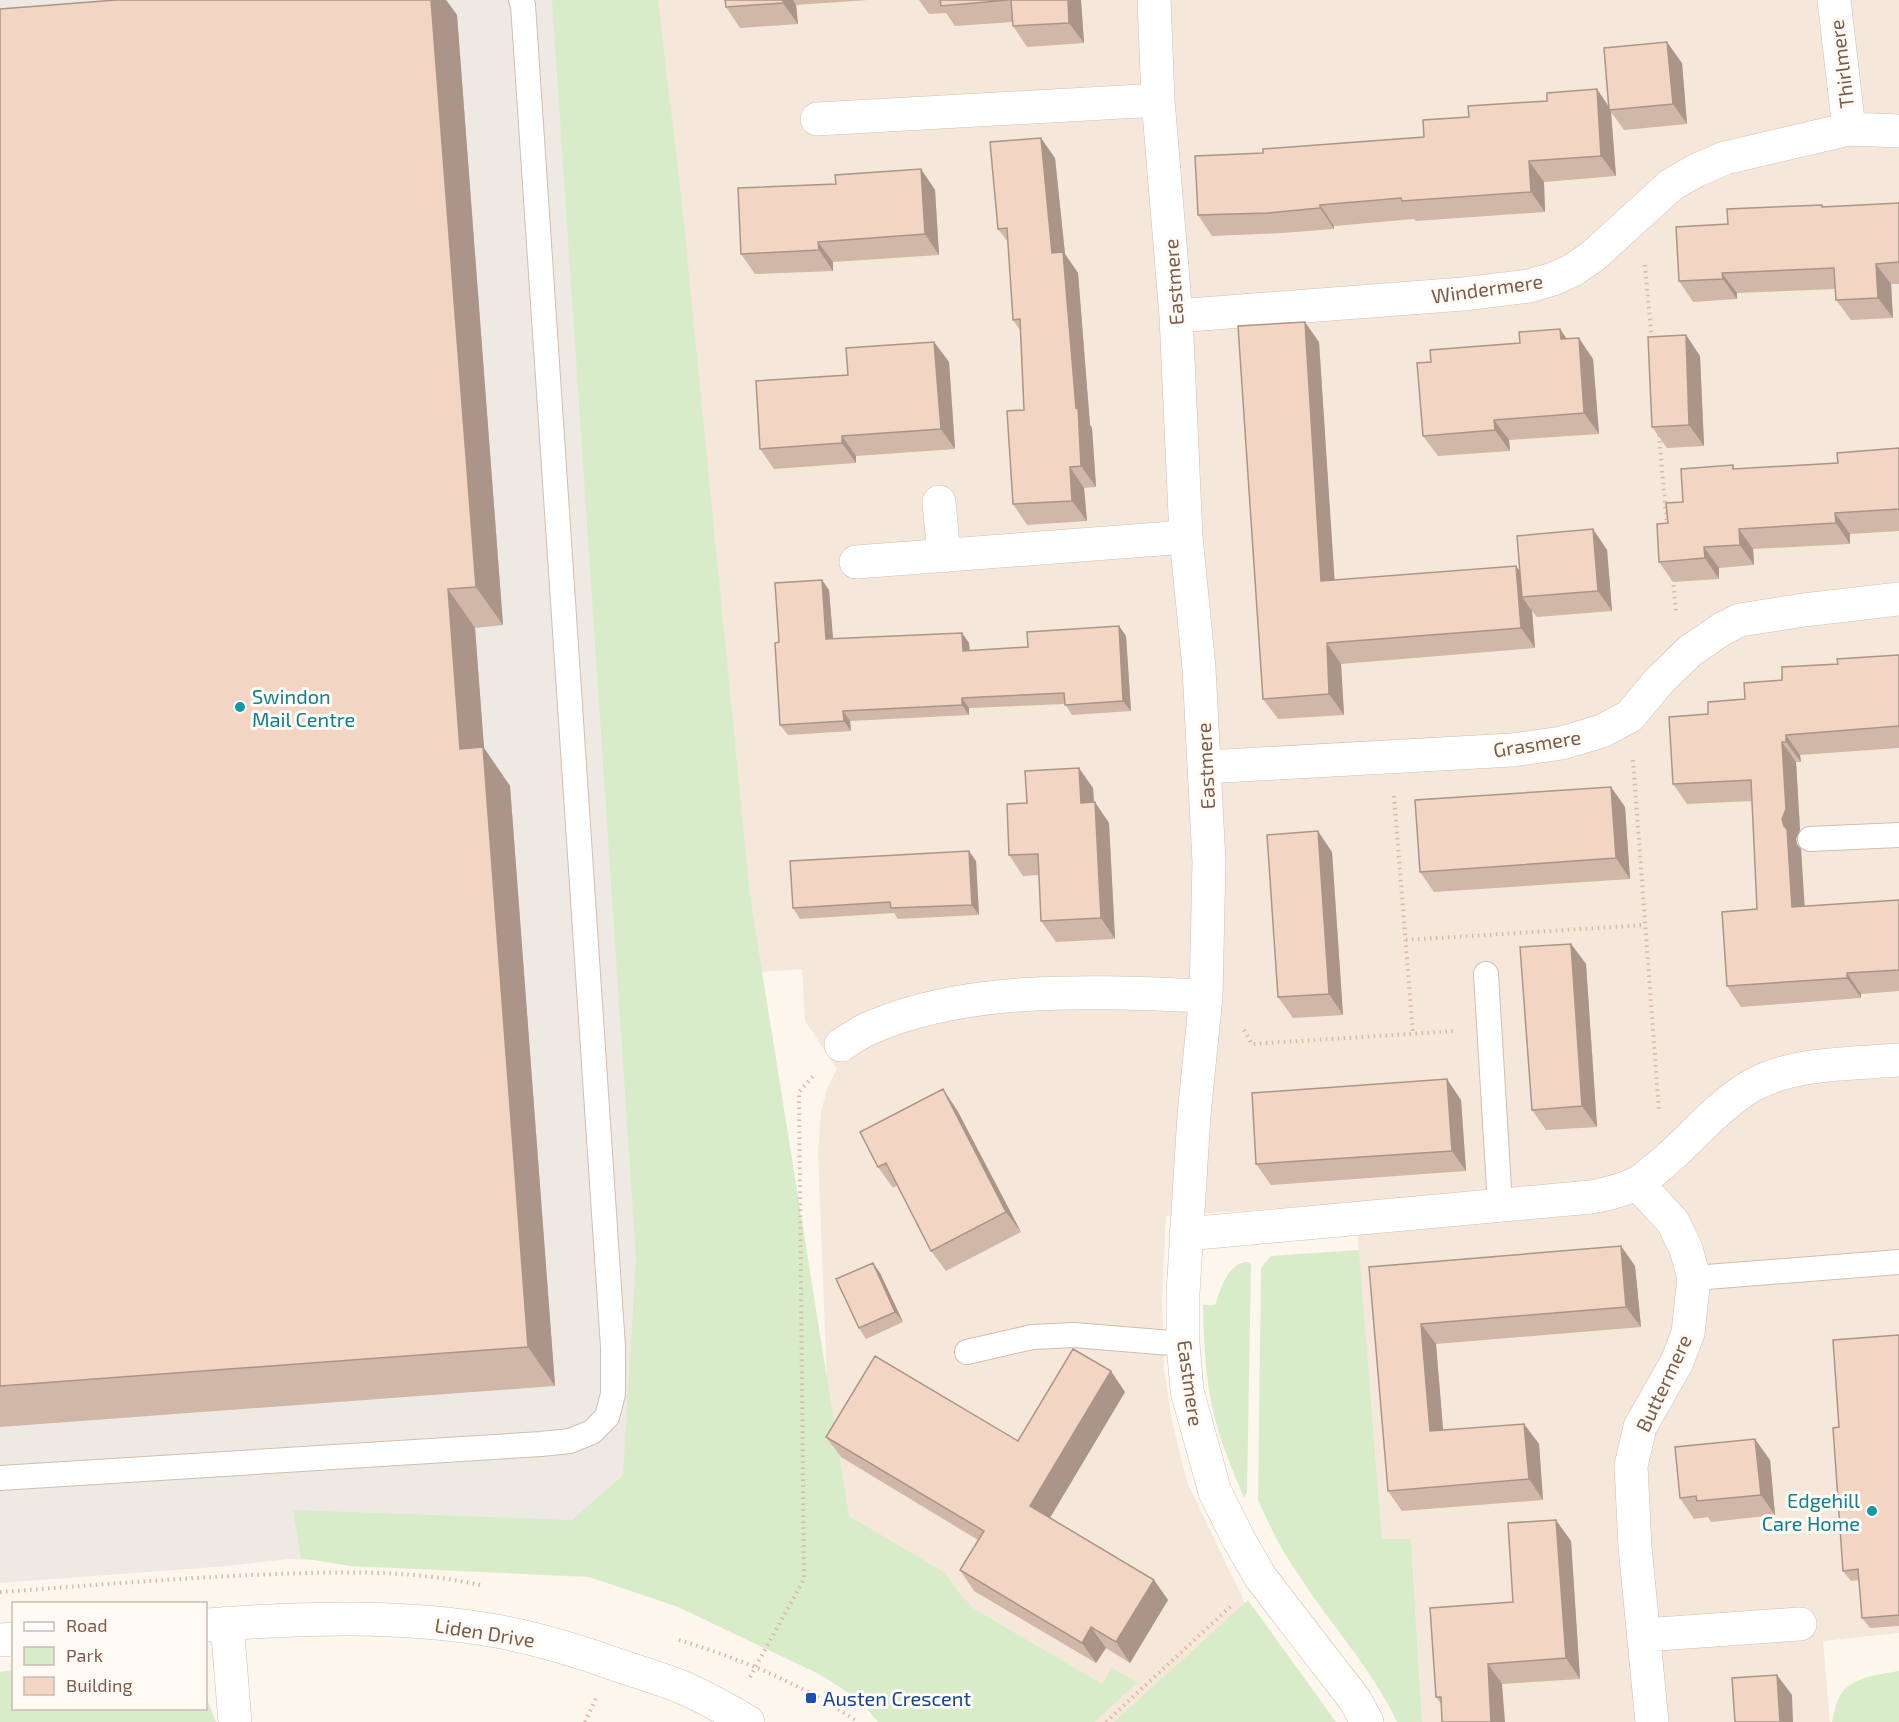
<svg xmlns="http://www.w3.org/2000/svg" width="1899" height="1722" font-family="'Exo 2',sans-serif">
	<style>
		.residential { fill: #f5e8da }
		.industrial { fill: #efe9e4 }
		.green { fill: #d8ecc9 }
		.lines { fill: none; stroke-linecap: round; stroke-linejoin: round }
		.lane-casing { stroke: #d1beb0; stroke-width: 26 }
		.street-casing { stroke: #d1beb0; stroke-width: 34 }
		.path { stroke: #d9b8a5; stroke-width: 4; stroke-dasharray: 1.5 4.5; stroke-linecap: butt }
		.lane { stroke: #fff; stroke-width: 24 }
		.street { stroke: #fff; stroke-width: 33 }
		.wall { fill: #d1b7a8 }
		.shaded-wall { fill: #aa9588 }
		.building { fill: #f3d5c3; stroke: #aa9588; stroke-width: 1.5 }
		.culture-dot { fill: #0f9aa8; stroke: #fffaf3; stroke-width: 2 }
		.transit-dot { fill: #1a4fb4; stroke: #fffaf3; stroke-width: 2 }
		.labels { text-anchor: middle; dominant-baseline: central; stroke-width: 6; stroke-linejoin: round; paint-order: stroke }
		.street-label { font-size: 20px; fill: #7a5c4d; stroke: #fffaf3 }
		.culture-label { font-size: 20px; fill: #0d838f; stroke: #fffaf3; text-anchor: start }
		.transit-label { font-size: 20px; fill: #164399; stroke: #fffaf3; text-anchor: start }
	</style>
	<rect width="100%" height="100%" fill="#fdf6ec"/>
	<path class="residential" d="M 643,0 L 1899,0 L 1899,1633 L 1823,1641 L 1830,1722 L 1422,1722 L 1411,1539 L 1382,1540 L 1355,1203 L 1166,1216 L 1162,1300 L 1164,1369 L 1171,1416 L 1187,1482 L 1246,1605 L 1124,1722 L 974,1722 L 826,1588 L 829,1434 L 818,1153 L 821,1112 L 827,1089 L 837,1069 L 805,1021 L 802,969 L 723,975 Z"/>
	<path class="industrial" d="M 0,0 L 606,0 L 656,1525 L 362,1561 L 288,1559 L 228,1566 L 0,1583 Z"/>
	<path class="green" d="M 552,0 L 658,0 L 682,204 L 750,896 L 849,1516 L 944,1572 L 956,1589 L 974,1609 L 1102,1684 L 1112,1668 L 1137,1683 L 1094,1722 L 878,1722 L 859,1700 L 821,1675 L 678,1607 L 589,1577 L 350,1566 L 301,1558 L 293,1510 L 572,1520 L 623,1475 L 636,1257 Z
		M 1359,1250 L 1382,1539 L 1411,1539 L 1422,1722 L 1397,1722 C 1371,1667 1332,1627 1300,1577 C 1283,1553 1270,1527 1258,1500 L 1261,1268 L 1271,1256 Z
		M 1244,1262 L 1248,1262 L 1251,1264 L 1247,1492 L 1244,1498 C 1233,1471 1221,1444 1214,1415 C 1205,1379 1204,1342 1203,1305 L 1215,1305 C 1221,1289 1226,1267 1244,1262 Z
		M 1248,1600 L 1336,1722 L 1114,1722 Z
		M 13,1670 L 14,1708 L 206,1708 L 206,1697 L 216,1722 L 0,1722 L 0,1672 Z
		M 1899,1671 L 1899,1722 L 1832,1722 C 1834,1714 1836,1701 1841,1694 C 1852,1677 1881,1674 1899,1671 Z"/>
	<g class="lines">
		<g class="lane-casing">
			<path id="lane" d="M 1810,839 L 1899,835
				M 1486,974 L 1500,1205
				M 1694,1278 L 1899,1262
				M 967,1352 L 1032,1337 L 1074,1335 L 1183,1344
				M 0,1478 L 541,1444 L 570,1441 L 592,1432 L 607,1417 L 613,1394 L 613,1347 L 523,5 L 521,0"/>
		</g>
		<g class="street-casing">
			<path id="street" d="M 1154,0 L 1158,100 L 1176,316 L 1186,537 L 1199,668 L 1209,862 L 1206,996 L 1194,1115 L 1183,1293 L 1183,1344 L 1187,1391 L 1215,1492 L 1239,1540 L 1261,1578 L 1355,1700 L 1367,1722
				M 1834,0 L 1849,129
				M 817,119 L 1158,100
				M 1176,316 L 1463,294 L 1529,286 L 1553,279 L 1573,270 L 1593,256 L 1671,185 L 1695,171 L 1725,158 L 1849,129 L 1899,131
				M 939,502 L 944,556
				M 856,562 L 1186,537
				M 1205,767 L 1512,750 L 1562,743 L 1602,731 L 1630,716 L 1659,681 L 1690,651 L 1722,629 L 1740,620 L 1804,610 L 1899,599
				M 841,1045 C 851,1039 861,1031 872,1027 C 973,984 1099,992 1206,996
				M 1637,1183 L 1673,1222 L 1686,1249 L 1694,1278 L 1688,1333 L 1677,1362 L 1640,1427 L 1631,1466 L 1635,1547 L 1652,1722
				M 1186,1234 L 1591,1197 C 1606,1194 1621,1191 1635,1184 C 1643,1181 1650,1173 1657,1168 C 1689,1142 1715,1108 1751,1086 C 1793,1062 1852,1064 1899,1060
				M 227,1623 L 235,1722
				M 206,1625 C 302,1618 401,1614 496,1631 C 540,1639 582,1652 623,1667 C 642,1673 661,1679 679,1686 C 703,1696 726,1709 748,1722
				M 1644,1635 L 1800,1624
				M 0,1640 L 14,1639"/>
		</g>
		<path class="path" d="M 1645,265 L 1652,341
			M 1659,435 L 1667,526
			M 1673,579 L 1676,613
			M 1633,760 L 1659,1111
			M 1394,796 L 1413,1034
			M 1406,940 L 1645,925
			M 1244,1030 L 1252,1044 L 1455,1031
			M 0,1592 C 84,1586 167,1579 251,1575 C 329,1572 408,1568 484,1586
			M 679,1640 C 741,1659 804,1685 858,1722
			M 750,1677 L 804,1579 L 799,1092 L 814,1075
			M 585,1722 L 596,1698
			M 1106,1722 L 1231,1606"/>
		<use href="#lane" class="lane"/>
		<use href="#street" class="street"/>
	</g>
	<path class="wall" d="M 116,0 L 446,0 L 457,15 L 503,625 L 475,628 L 484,748 L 510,786 L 555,1386 L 0,1427 L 0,9 Z
		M 725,0 L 868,0 L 796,5 L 798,24 L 740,28 L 726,7 Z
		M 919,0 L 1081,0 L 1084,43 L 1027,47 L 1013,26 L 1013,22 L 955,26 L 946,13 L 929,14 Z
		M 1682,63 L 1687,124 L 1624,130 L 1611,112 L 1616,176 L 1544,182 L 1545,212 L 1416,221 L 1414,219 L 1334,226 L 1334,229 L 1282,233 L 1212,236 L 1198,215 L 1263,153 L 1424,137 L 1469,117 L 1547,101 L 1597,89 L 1609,107 Z
		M 1055,158 L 1065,254 L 1078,273 L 1090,425 L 1092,428 L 1096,487 L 1084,488 L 1087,521 L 1027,525 L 1013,504 L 1024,410 L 1020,330 L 1013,320 L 1008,242 L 998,229 Z
		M 921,169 L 935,190 L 939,255 L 833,262 L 833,271 L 755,274 L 741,254 L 836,184 Z
		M 1899,203 L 1899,284 L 1891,284 L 1893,318 L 1851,320 L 1836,300 L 1836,289 L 1737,293 L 1737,299 L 1693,302 L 1679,281 L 1728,224 L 1822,205 L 1823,207 Z
		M 1560,329 L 1567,339 L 1593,359 L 1599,434 L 1509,440 L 1510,451 L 1438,456 L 1423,436 L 1520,343 Z
		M 1686,335 L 1700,356 L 1704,446 L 1667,448 L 1652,427 Z
		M 934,342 L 949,362 L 955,449 L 856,456 L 856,463 L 774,469 L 760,449 L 848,375 Z
		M 1319,342 L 1334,580 L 1520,571 L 1593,529 L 1607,550 L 1612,611 L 1537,617 L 1532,611 L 1535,648 L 1341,664 L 1344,715 L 1278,719 L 1263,699 Z
		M 1899,448 L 1899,531 L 1850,534 L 1850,544 L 1753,549 L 1754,565 L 1719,568 L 1719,579 L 1673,582 L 1659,562 L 1668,523 L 1683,502 L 1733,465 L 1735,469 L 1838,463 Z
		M 822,580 L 829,590 L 833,639 L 962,633 L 969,643 L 970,651 L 1028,647 L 1119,626 L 1126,636 L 1131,711 L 1072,715 L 1065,704 L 969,708 L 969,715 L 850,721 L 851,731 L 788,735 L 780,725 L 779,642 Z
		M 1899,655 L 1899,748 L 1800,755 L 1801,762 L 1796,762 L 1800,830 L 1796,839 L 1797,844 L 1801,849 L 1804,906 L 1899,900 L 1899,991 L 1861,994 L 1861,998 L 1741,1007 L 1727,986 L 1757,909 L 1752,801 L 1687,804 L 1673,784 L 1708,714 L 1745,699 L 1782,680 L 1838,664 Z
		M 1611,787 L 1625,807 L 1630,879 L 1434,892 L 1420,872 Z
		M 1093,788 L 1094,802 L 1109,823 L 1115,939 L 1056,942 L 1041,921 L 1039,875 L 1023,876 L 1009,855 L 1027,803 Z
		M 1332,852 L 1343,1015 L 1293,1018 L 1278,997 Z
		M 976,861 L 979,915 L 898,919 L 894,913 L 800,919 L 793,908 Z
		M 1571,944 L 1586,964 L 1597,1127 L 1546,1130 L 1532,1110 Z
		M 1461,1100 L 1466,1171 L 1271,1185 L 1256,1164 Z
		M 957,1110 L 1021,1232 L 946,1271 L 931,1251 L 897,1185 L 893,1188 L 878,1167 Z
		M 1621,1246 L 1635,1266 L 1641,1327 L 1436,1344 L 1443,1430 L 1524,1424 L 1539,1444 L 1543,1500 L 1402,1511 L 1388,1491 L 1369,1267 Z
		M 880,1273 L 903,1322 L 866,1339 L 859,1328 Z
		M 1899,1335 L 1899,1626 L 1870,1628 L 1862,1618 L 1859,1580 L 1851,1581 L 1843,1571 L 1839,1427 Z
		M 1125,1392 L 1050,1518 L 1154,1580 L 1168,1600 L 1130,1663 L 1106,1648 L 1096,1663 L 974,1591 L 960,1570 L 978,1540 L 841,1457 L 826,1437 L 1018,1441 Z
		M 1770,1460 L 1775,1515 L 1711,1522 L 1708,1517 L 1694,1519 L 1680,1498 Z
		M 1571,1541 L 1580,1679 L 1502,1684 L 1441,1704 L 1436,1697 L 1513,1602 Z"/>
	<path class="shaded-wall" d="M 431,0 L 446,0 L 457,15 L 503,625 L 476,587 Z
		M 783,0 L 793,0 L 796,5 L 798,24 L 783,3 Z
		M 1068,0 L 1081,0 L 1084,43 L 1069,23 Z
		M 1667,42 L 1682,63 L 1687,124 L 1673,104 Z
		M 1597,89 L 1611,110 L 1609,110 L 1611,112 L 1616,176 L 1601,156 Z
		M 1041,138 L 1055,158 L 1065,254 L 1078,273 L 1090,425 L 1092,428 L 1096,487 L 1081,466 L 1076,408 L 1052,253 Z
		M 1529,161 L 1544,182 L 1545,212 L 1531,192 Z
		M 921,169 L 935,190 L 939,255 L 925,234 Z
		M 1320,205 L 1334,226 L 1334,229 L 1320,208 Z
		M 818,242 L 833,262 L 833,271 L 819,250 Z
		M 1876,264 L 1891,284 L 1893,318 L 1878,298 Z
		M 1722,273 L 1737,293 L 1737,299 L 1723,279 Z
		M 1305,322 L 1319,342 L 1336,601 L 1321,581 Z
		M 1560,329 L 1574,350 L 1561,339 Z
		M 1686,335 L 1700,356 L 1704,446 L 1689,425 Z
		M 1579,338 L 1593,359 L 1599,434 L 1584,413 Z
		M 934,342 L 949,362 L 955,449 L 941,429 Z
		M 1494,420 L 1509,440 L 1510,451 L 1495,430 Z
		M 842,436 L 856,456 L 856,463 L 842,443 Z
		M 1070,467 L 1084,488 L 1087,521 L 1072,501 Z
		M 1835,513 L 1850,534 L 1850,544 L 1836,523 Z
		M 1593,529 L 1607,550 L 1612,611 L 1598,591 Z
		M 1739,529 L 1753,549 L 1754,565 L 1740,545 Z
		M 1704,547 L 1719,568 L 1719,579 L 1705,558 Z
		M 1516,566 L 1531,586 L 1522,597 L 1532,611 L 1535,648 L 1521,628 Z
		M 822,580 L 829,590 L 834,650 L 826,639 Z
		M 448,589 L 475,628 L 484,748 L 510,786 L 555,1386 L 528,1347 L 460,749 Z
		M 1119,626 L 1126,636 L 1131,711 L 1123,701 Z
		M 962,633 L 969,643 L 970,662 L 963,651 Z
		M 1327,643 L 1341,664 L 1344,715 L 1329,694 Z
		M 962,698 L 969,708 L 969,715 L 962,705 Z
		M 843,711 L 850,721 L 851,731 L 844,721 Z
		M 1786,735 L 1800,755 L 1801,762 L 1786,742 Z
		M 1782,742 L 1796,762 L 1800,830 L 1796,839 L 1797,844 L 1801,849 L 1806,927 L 1792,907 L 1782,819 Z
		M 1079,768 L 1093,788 L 1095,823 L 1081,803 Z
		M 1611,787 L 1625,807 L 1630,879 L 1616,858 Z
		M 1095,802 L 1109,823 L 1115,939 L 1101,918 Z
		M 1318,831 L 1332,852 L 1343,1015 L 1329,994 Z
		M 969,851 L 976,861 L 979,915 L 972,905 Z
		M 1571,944 L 1586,964 L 1597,1127 L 1582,1106 Z
		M 1847,973 L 1861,994 L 1861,998 L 1847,978 Z
		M 1447,1079 L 1461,1100 L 1466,1171 L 1452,1151 Z
		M 943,1089 L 957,1110 L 1021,1232 L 1006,1212 Z
		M 1621,1246 L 1635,1266 L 1641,1327 L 1626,1307 Z
		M 873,1263 L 880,1273 L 903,1322 L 895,1312 Z
		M 1421,1324 L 1436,1344 L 1445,1452 L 1430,1431 Z
		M 1111,1371 L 1125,1392 L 1045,1526 L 1030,1506 Z
		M 1524,1424 L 1539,1444 L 1543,1500 L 1529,1479 Z
		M 1755,1439 L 1770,1460 L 1775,1515 L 1761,1495 Z
		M 1556,1520 L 1571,1541 L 1580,1679 L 1566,1658 Z
		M 1154,1580 L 1168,1600 L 1130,1663 L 1116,1642 Z
		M 1091,1627 L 1106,1648 L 1096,1663 L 1082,1643 Z
		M 1488,1664 L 1502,1684 L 1505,1722 L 1491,1722 Z
		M 1777,1675 L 1792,1695 L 1793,1722 L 1780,1722 Z"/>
	<path class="building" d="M 116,0 L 431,0 L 476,587 L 448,589 L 460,749 L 483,747 L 528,1347 L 0,1386 L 0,9 Z
		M 725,0 L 783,0 L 783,3 L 726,7 Z
		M 940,0 L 1009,0 L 941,6 Z
		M 1011,0 L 1068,0 L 1069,23 L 1013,26 Z
		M 1667,42 L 1673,104 L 1609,110 L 1604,48 Z
		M 1597,89 L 1601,156 L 1529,161 L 1531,192 L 1402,201 L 1401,198 L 1320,205 L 1320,208 L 1268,213 L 1198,215 L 1195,156 L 1263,153 L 1263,149 L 1424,137 L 1423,120 L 1469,117 L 1468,106 L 1547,101 L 1547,93 Z
		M 1041,138 L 1052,253 L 1063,252 L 1076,408 L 1078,407 L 1081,466 L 1070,467 L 1072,501 L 1013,504 L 1007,411 L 1024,410 L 1020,319 L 1013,320 L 1007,228 L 998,229 L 990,142 Z
		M 921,169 L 925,234 L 818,242 L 819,250 L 741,254 L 738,188 L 836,184 L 835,175 Z
		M 1899,203 L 1899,262 L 1876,264 L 1878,298 L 1836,300 L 1834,268 L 1722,273 L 1723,279 L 1679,281 L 1676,227 L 1728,224 L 1727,209 L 1822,205 L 1822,207 Z
		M 1305,322 L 1321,581 L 1516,566 L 1521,628 L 1327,643 L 1329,694 L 1263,699 L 1238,326 Z
		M 1560,329 L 1561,339 L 1579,338 L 1584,413 L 1494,420 L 1495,430 L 1423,436 L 1417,363 L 1431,362 L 1430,350 L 1520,343 L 1519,332 Z
		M 1686,335 L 1689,425 L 1652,427 L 1648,337 Z
		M 934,342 L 941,429 L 842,436 L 842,443 L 760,449 L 756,381 L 848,375 L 846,348 Z
		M 1899,448 L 1899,509 L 1835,513 L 1836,523 L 1739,529 L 1740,545 L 1704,547 L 1705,558 L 1659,562 L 1657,524 L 1668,523 L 1666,503 L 1683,502 L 1681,469 L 1733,465 L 1733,469 L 1838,463 L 1837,453 Z
		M 1593,529 L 1598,591 L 1522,597 L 1517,536 Z
		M 822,580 L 826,639 L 962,633 L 963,651 L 1028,647 L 1027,632 L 1119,626 L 1123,701 L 1065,705 L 1064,693 L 962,698 L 962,705 L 843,711 L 844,721 L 780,725 L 775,643 L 779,642 L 775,583 Z
		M 1899,655 L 1899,726 L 1786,735 L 1786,742 L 1782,742 L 1786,809 L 1782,819 L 1784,826 L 1787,829 L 1792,907 L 1899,900 L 1899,970 L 1847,973 L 1847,978 L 1727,986 L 1722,912 L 1757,909 L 1751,780 L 1673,784 L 1669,717 L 1708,714 L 1708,702 L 1745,699 L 1744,683 L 1782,680 L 1782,667 L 1838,664 L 1837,659 Z
		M 1079,768 L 1081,803 L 1095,802 L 1101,918 L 1041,921 L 1038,854 L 1009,855 L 1007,804 L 1027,803 L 1025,771 Z
		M 1611,787 L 1616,858 L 1420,872 L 1415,800 Z
		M 1318,831 L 1329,994 L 1278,997 L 1267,835 Z
		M 969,851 L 972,905 L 891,908 L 890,902 L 793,908 L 790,861 Z
		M 1571,944 L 1582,1106 L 1532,1110 L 1520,947 Z
		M 1447,1079 L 1452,1151 L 1256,1164 L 1252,1093 Z
		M 943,1089 L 1006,1212 L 931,1251 L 886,1163 L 878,1167 L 860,1132 Z
		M 1621,1246 L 1626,1307 L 1421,1324 L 1430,1431 L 1524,1424 L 1529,1479 L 1388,1491 L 1369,1267 Z
		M 873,1263 L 895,1312 L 859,1328 L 836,1279 Z
		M 1899,1335 L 1899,1615 L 1862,1618 L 1858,1569 L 1843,1571 L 1833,1428 L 1839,1427 L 1833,1340 Z
		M 1073,1349 L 1111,1371 L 1030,1506 L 1154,1580 L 1116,1642 L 1091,1627 L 1082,1643 L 960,1570 L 984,1531 L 826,1437 L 875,1356 L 1018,1441 Z
		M 1755,1439 L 1761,1495 L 1697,1501 L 1696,1496 L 1680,1498 L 1675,1447 Z
		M 1556,1520 L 1566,1658 L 1488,1664 L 1491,1722 L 1442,1722 L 1441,1697 L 1436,1697 L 1430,1608 L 1513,1602 L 1508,1523 Z
		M 1777,1675 L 1780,1722 L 1735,1722 L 1732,1678 Z"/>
	<g class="culture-dot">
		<circle cx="240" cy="707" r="6"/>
		<circle cx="1872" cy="1511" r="6"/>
	</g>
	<rect class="transit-dot" x="805" y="1692" width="12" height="12" rx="3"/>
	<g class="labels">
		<g class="street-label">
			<text transform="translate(1841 64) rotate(-97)">Thirlmere</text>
			<text transform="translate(1173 282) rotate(-94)">Eastmere</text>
			<text transform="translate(1487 288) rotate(-8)">Windermere</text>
			<text transform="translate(1537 743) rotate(-9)">Grasmere</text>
			<text transform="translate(1205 766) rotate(-93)">Eastmere</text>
			<text transform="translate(1191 1383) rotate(82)">Eastmere</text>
			<text transform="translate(1663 1383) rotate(-65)">Buttermere</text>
			<text transform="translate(485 1632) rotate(9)">Liden Drive</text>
		</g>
		<g class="culture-label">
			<text x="252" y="696">Swindon<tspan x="252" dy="23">Mail Centre</tspan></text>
			<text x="1860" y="1500" text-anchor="end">Edgehill<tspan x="1860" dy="23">Care Home</tspan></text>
		</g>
		<g class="transit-label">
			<text x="823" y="1698">Austen Crescent</text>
		</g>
	</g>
	<rect x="12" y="1602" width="195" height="108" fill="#fffaf3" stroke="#cabbb1" stroke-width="1.5"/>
	<rect x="24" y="1622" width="30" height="9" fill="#ffffff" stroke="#cabbb1" stroke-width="1.5"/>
	<text x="66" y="1632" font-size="18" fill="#7a5c4d">Road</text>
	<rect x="24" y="1647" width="30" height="18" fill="#d8ecc9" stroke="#cabbb1" stroke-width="1.5"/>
	<text x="66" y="1662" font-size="18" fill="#7a5c4d">Park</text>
	<rect x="24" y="1677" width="30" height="18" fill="#f3d5c3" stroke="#cabbb1" stroke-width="1.5"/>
	<text x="66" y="1692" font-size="18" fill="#7a5c4d">Building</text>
</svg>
